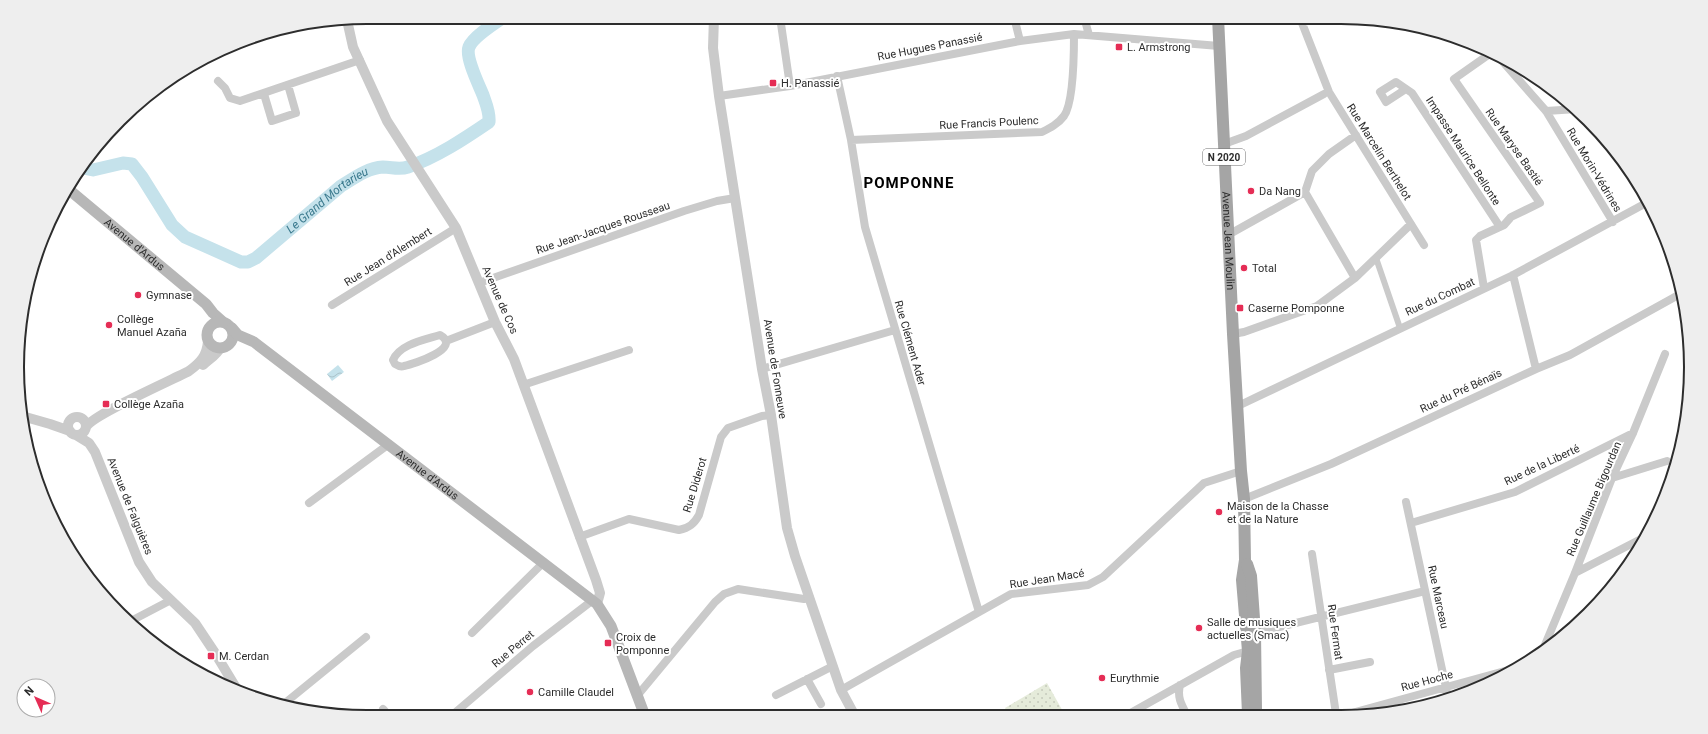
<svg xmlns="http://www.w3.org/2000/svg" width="1708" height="734" font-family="Roboto,sans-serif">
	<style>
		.grass { fill: url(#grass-dots) }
		.water { fill: url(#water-waves) }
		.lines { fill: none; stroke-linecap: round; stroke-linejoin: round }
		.river { stroke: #c5e2eb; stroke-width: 13 }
		.pedestrian { stroke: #cacaca; stroke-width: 6 }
		.minor { stroke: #cacaca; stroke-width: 8 }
		.tertiary { stroke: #cacaca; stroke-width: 10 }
		.secondary { stroke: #b7b7b7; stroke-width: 11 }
		.primary { stroke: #a5a5a5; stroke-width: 12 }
		.poi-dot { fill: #e52d55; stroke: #fff; stroke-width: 1.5 }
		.labels { text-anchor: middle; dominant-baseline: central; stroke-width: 4; stroke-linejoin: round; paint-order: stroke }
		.shield { fill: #fff; stroke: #6c6c6c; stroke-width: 1 }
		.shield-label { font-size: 10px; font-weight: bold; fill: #2d2d2d }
		.street-label { font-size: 11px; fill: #2d2d2d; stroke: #fff }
		.poi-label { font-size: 11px; fill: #2d2d2d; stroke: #fff; text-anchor: start }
		.water-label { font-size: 12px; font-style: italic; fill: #3b7a8e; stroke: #fff }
		.district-label { font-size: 15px; font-weight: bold; letter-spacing: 1px; fill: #000; stroke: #fff }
		.rim { fill: none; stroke: #2d2d2d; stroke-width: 2 }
	</style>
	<defs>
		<pattern id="grass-dots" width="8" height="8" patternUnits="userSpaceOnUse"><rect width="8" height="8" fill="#e5ebda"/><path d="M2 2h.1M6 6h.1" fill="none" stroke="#c5cabb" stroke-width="1.8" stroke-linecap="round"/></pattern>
		<pattern id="water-waves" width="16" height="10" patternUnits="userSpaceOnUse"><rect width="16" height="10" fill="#c5e2eb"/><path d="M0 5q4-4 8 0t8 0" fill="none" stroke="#aac2ca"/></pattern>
	</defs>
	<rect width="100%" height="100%" fill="#fff"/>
	<path class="grass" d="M 1047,683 L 1065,715 L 1009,715 L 1005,708 Z"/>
	<path class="water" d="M 338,365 L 344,372 L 332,381 L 327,374 Z"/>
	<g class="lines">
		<path class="river" id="s1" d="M 83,168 L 93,170 L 123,163 L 132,164 L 142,177 L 172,225 L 185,237 L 241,262 L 248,262 L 256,258 L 341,186 C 354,178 367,168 383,167 C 392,167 399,170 408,167 C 437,157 464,139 489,122 C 490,112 486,104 483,95 C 479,85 465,57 469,47 C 473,37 495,23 504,17"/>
		<path class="pedestrian" d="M 1376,258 L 1400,328"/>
		<path class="minor" d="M 780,17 L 790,86
			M 1014,17 L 1020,41
			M 1084,17 L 1089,35
			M 1315,18 L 1302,23 L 1329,92 L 1424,245
			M 1497,55 L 1546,111 L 1613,222
			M 837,76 L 851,140 L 865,227 L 979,612
			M 218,81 L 225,88 L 230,98 L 240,101 L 360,60
			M 1406,89 L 1386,102 L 1380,92 L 1396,82 L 1412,93 L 1500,227
			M 264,94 L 272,121 L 296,113 L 288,85
			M 719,96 L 790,86 L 1020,41 L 1074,34 L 1219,46
			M 1546,111 L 1577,109
			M 851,140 L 1042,132 C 1050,128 1058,124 1064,116 C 1074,102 1074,52 1074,34
			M 1224,144 L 1246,136 L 1324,94
			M 1305,192 L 1355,278
			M 1228,235 L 1305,192 L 1312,171 L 1329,154 L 1356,135
			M 1513,275 L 1536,369
			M 479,283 L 684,211 L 717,201 L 735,198
			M 1484,288 L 1476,240 L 1480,236 L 1504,225 L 1511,217 L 1540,203 L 1454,79 L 1491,53
			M 332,305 L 456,228
			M 1233,334 L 1244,332 L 1317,306 L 1355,278 L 1411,224
			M 440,335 C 463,348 414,364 404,366 C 401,367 398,366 395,364 L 393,360 C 400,344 424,340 440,335 Z
			M 446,341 L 495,322
			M 762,369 L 895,330
			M 523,385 L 629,350
			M 1238,406 L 1513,275 L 1648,202
			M 1612,478 L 1667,461
			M 1244,499 L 1331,464 L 1536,369 L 1570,355 L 1682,293
			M 1406,502 L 1448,697
			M 309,503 L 389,444
			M 1411,523 L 1515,492 L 1633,433
			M 579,537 L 629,519 L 679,530 C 689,528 694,524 699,515 L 721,437 L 728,428 L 762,416 L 771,415
			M 1312,554 L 1336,714
			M 1575,573 L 1641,539
			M 129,622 L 171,600
			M 472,633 L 544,562
			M 1252,633 L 1255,633 L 1425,591
			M 1542,652 L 1575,573 L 1612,478 L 1633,433 L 1665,354
			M 1329,670 L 1370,662
			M 807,679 L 821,704
			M 1180,685 C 1177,697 1181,704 1187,715
			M 841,690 L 1011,594 L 1088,585 L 1103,577 L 1204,483 L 1241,471
			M 776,695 L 833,666
			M 637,696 L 715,602 L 724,594 L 738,589 L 804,599 L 810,598
			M 285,703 L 366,637
			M 383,709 L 390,717
			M 1348,714 L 1512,669
			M 1127,715 L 1234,655 L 1248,651
			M 450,717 L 533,646 L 593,600"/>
		<path class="tertiary" d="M 714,17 L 713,48 L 719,96 L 762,369 L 771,415 L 787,528 L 795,556 L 841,690 L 855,716
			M 347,20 L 353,47 L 387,121 L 456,228 L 495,322 L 514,359 L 596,580 L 600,593 L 597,604
			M 203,365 C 209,359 217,355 220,348
			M 22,416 L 50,424 L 70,431
			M68 426a9 9 0 1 1 18 0a9 9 0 1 1-18 0Z
			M 86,427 C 92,415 172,380 189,371 C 200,363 207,356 208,341
			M 76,435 L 89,443 L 95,452 L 139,562 L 152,582 L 195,623 L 215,653 L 238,691"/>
		<g class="secondary">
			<path id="s2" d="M 67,188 L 206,304 L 213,313 L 222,321"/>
			<circle cx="220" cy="335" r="13"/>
			<path id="s3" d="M 232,328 L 238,335 L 254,342 L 597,604 L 611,626 L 645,716"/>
		</g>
		<g class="primary">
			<path id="s4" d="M 1218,17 L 1233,334 L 1241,471 L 1244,499 L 1245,560 L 1242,580 L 1248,651 L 1246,668 L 1248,714"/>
			<path d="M 1247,564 L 1251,576 L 1255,633 L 1256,709"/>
		</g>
	</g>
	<g class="poi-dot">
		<rect x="1115" y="43" width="8" height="8" rx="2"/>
		<rect x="769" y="79" width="8" height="8" rx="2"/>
		<circle cx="1251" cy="191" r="4"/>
		<circle cx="1244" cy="268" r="4"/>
		<circle cx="138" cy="295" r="4"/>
		<rect x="1236" y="304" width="8" height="8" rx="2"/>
		<circle cx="109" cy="325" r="4"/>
		<rect x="102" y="400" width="8" height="8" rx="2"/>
		<circle cx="1219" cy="512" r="4"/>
		<circle cx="1199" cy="628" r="4"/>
		<rect x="604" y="639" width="8" height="8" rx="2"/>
		<rect x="207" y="652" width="8" height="8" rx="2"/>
		<circle cx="1102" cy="678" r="4"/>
		<circle cx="530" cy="692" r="4"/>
	</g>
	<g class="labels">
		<rect class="shield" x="1203" y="149" width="42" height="16" rx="3"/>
		<g class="shield-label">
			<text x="1224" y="157">N 2020</text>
		</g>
		<g class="street-label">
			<text transform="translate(930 47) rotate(-11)">Rue Hugues Panassié</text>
			<text transform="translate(989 123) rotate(-3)">Rue Francis Poulenc</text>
			<text transform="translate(1514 147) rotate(55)">Rue Maryse Bastié</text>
			<text transform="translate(1463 151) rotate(57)">Impasse Maurice Bellonte</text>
			<text transform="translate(1379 152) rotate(58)">Rue Marcelin Berthelot</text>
			<text transform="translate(1594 170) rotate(59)">Rue Morin-Védrines</text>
			<text transform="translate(603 228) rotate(-19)">Rue Jean-Jacques Rousseau</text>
			<text stroke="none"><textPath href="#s4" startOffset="224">Avenue Jean Moulin</textPath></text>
			<text stroke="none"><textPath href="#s2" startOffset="88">Avenue d'Ardus</textPath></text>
			<text transform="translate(388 257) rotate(-32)">Rue Jean d'Alembert</text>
			<text transform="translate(1440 297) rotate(-25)">Rue du Combat</text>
			<text transform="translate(500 300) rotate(66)">Avenue de Cos</text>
			<text transform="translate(910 343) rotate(74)">Rue Clément Ader</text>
			<text transform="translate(775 369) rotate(81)">Avenue de Fonneuve</text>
			<text transform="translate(1461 391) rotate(-25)">Rue du Pré Bénaïs</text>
			<text transform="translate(1542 465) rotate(-25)">Rue de la Liberté</text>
			<text stroke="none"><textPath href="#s3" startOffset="245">Avenue d'Ardus</textPath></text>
			<text transform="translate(695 485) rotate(-73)">Rue Diderot</text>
			<text transform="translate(1594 499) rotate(-67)">Rue Guillaume Bigourdan</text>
			<text transform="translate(130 506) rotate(68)">Avenue de Falguières</text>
			<text transform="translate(1047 579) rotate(-9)">Rue Jean Macé</text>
			<text transform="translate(1438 597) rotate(78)">Rue Marceau</text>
			<text transform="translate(1335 632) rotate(82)">Rue Fermat</text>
			<text transform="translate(513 649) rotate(-40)">Rue Perret</text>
			<text transform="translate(1427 681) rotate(-15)">Rue Hoche</text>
		</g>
		<g class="poi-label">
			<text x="1127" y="47">L. Armstrong</text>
			<text x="781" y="83">H. Panassié</text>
			<text x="1259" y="191">Da Nang</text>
			<text x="1252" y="268">Total</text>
			<text x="146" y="295">Gymnase</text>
			<text x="1248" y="308">Caserne Pomponne</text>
			<text x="117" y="319">Collège<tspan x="117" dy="13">Manuel Azaña</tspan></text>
			<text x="114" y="404">Collège Azaña</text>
			<text x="1227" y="506">Maison de la Chasse<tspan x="1227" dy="13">et de la Nature</tspan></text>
			<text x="1207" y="622">Salle de musiques<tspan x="1207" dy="13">actuelles (Smac)</tspan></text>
			<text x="616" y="637">Croix de<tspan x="616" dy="13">Pomponne</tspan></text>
			<text x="219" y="656">M. Cerdan</text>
			<text x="1110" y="678">Eurythmie</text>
			<text x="538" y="692">Camille Claudel</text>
		</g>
		<g class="water-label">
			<text stroke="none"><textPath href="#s1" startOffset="310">Le Grand Mortarieu</textPath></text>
		</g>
		<g class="district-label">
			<text x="909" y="183">POMPONNE</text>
		</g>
	</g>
	<path d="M0 0H1708V734H0ZM367 24H1341A343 343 0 0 1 1684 367V367A343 343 0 0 1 1341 710H367A343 343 0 0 1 24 367V367A343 343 0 0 1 367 24Z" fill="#eee" fill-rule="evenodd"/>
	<path class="rim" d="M367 24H1341A343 343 0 0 1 1684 367V367A343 343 0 0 1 1341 710H367A343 343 0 0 1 24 367V367A343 343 0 0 1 367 24Z"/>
	<g transform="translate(36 698) rotate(315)"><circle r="19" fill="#ffffff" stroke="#ababab"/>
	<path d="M0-3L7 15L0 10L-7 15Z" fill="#e52d55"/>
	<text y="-6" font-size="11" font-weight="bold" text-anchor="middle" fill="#2d2d2d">N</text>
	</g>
</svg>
